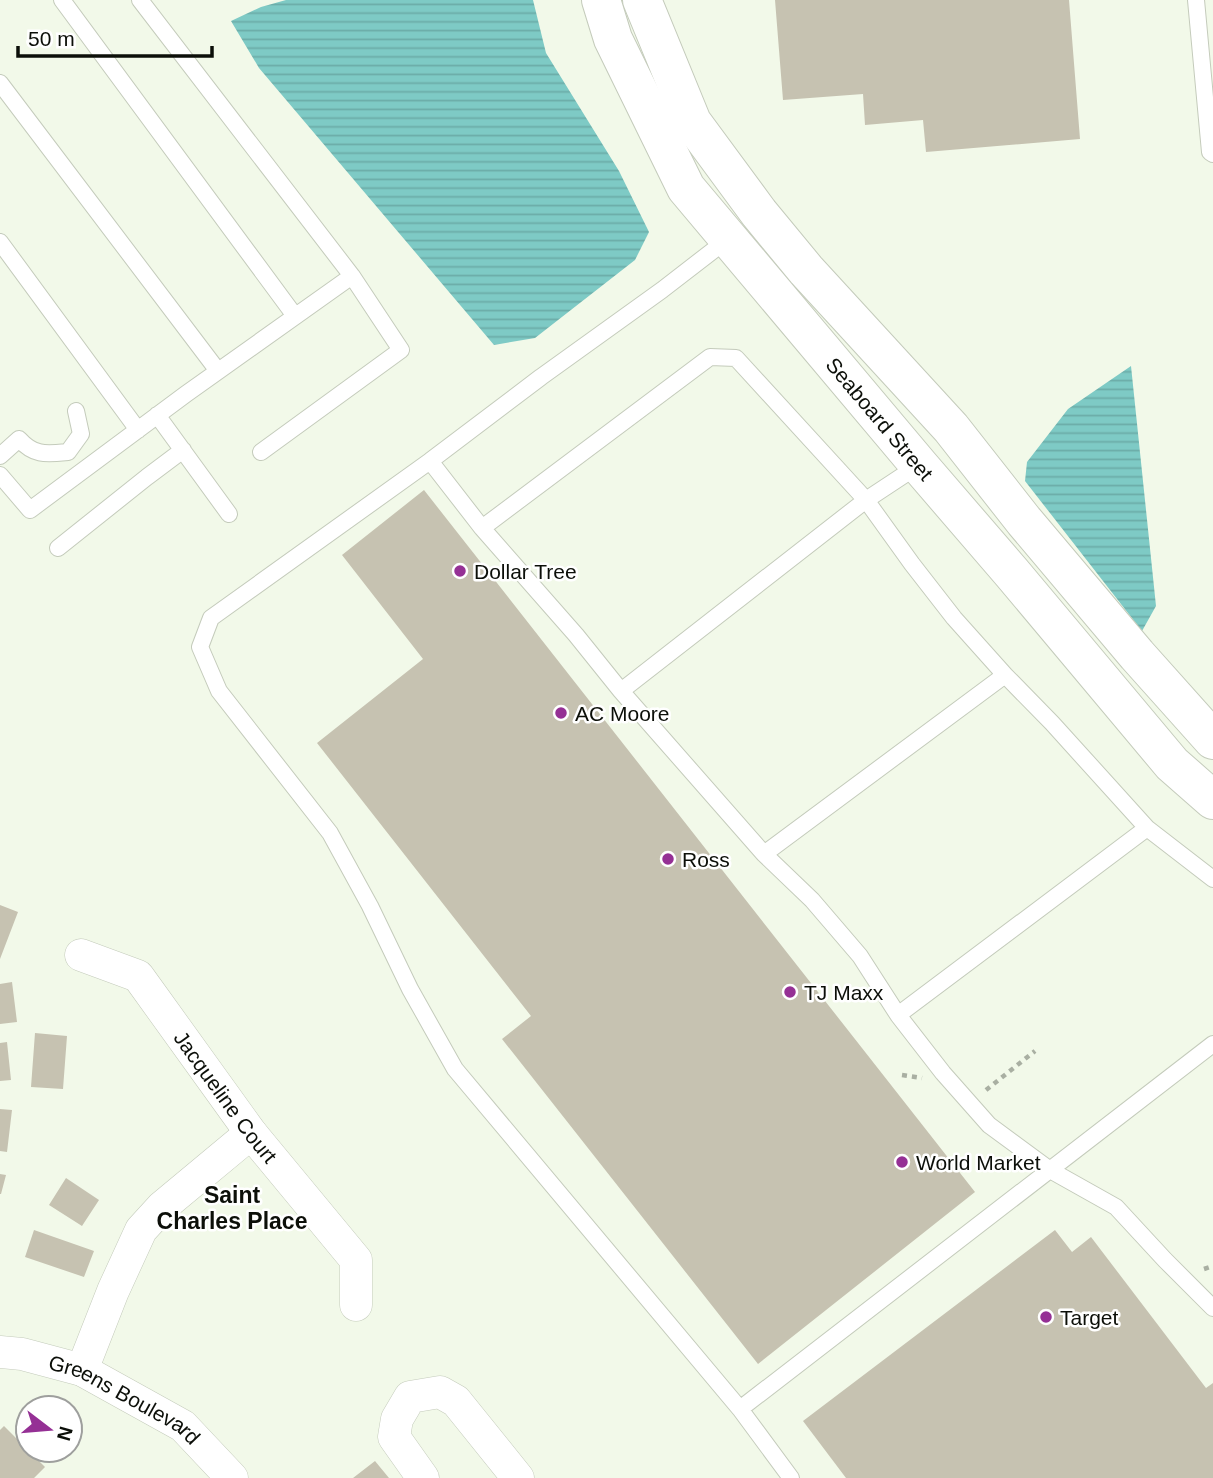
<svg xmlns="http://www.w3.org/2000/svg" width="1213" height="1478" font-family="Arial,sans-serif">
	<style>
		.water { fill: url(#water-rules) }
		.building { fill: #c6c2b1 }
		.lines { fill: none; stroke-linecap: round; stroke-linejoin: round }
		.service-casing { stroke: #c4cbbb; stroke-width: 18 }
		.minor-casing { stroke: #c4cbbb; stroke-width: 33 }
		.tertiary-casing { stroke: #c4cbbb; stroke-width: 40 }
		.path { stroke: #a9afa2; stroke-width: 4.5; stroke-dasharray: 5 5; stroke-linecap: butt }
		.service { stroke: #fff; stroke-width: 16 }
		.minor { stroke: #fff; stroke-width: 32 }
		.tertiary { stroke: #fff; stroke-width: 38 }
		.poi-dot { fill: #953095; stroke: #fff; stroke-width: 2.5 }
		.labels { text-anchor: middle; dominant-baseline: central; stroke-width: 5; stroke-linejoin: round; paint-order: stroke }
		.street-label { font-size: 21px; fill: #0c0f09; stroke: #fff }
		.poi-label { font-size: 21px; fill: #0c0f09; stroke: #fff; text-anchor: start }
		.neighbourhood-label { font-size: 23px; font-weight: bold; fill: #0c0f09; stroke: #fff }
	</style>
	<defs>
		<pattern id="water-rules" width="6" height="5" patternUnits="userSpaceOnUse" patternTransform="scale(1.75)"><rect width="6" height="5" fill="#7ecac5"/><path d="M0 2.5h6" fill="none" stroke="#6caca8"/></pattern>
	</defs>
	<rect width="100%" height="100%" fill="#f2f9e9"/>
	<path class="water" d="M 286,0 L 533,0 L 546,53 L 619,171 L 649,232 L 635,260 L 535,338 L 494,345 L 259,68 L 231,21 L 261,7 Z
		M 1131,366 L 1156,606 L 1142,631 L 1025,481 L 1027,462 L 1068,409 Z"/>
	<path class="building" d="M 775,0 L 1069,0 L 1080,139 L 926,152 L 923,120 L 865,125 L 863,94 L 783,100 Z
		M 424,490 L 975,1192 L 758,1364 L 502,1039 L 531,1016 L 317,743 L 423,659 L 342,555 Z
		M 0,905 L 18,912 L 0,959 Z
		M 12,982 L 17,1022 L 0,1024 L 0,984 Z
		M 35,1033 L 67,1036 L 63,1089 L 31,1087 Z
		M 7,1042 L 11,1080 L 0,1081 L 0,1043 Z
		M 0,1109 L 12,1110 L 7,1152 L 0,1151 Z
		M 0,1174 L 6,1175 L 1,1194 L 0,1194 Z
		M 66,1178 L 99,1200 L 82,1226 L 49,1205 Z
		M 34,1230 L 94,1251 L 84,1277 L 25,1257 Z
		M 1055,1230 L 1072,1252 L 1091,1237 L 1206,1388 L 1213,1383 L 1213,1478 L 846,1478 L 803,1421 Z
		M 4,1426 L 45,1467 L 34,1478 L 0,1478 L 0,1430 Z
		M 375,1461 L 389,1478 L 353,1478 Z"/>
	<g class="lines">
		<g class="service-casing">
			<path id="service" d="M 62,0 L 295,316
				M 140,0 L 352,276
				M 1196,0 L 1210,152 L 1213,154
				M 0,83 L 218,371
				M 728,239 L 662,290 L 541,377 L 430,461 L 211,618 L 200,647 L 219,691 L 330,833 L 370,906 L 410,989 L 455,1069 L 740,1409 L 791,1478
				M 0,242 L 138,430
				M 157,415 L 229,514
				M 0,456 L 19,439 C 34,456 46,454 68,452 L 81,434 L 76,411
				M 430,461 L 482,528 L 576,635 L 621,691 L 764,854 L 812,900 L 860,956 L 898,1015 L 943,1073 L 989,1125 L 1050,1170 L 1116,1207 L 1165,1260 L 1213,1308
				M 0,475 L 30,510 L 186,394 L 352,276 L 401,350 L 261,452
				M 482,528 L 710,357 L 736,358 L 866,500 L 912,564 L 954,618 L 1005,675 L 1052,723 L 1147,828 L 1213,879
				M 58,548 L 147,477 L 183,450
				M 621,691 L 866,500 L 919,465
				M 764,854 L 1005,675
				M 898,1015 L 1147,828
				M 740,1409 L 1213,1044"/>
		</g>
		<g class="minor-casing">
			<g id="minor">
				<path id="s1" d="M 81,955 L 138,976 L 251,1133 L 356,1260 L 356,1305"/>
				<path id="s2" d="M 0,1352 L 22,1354 L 82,1370 L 183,1426 L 232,1478"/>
				<path d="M 82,1370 L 113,1291 L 141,1230 L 162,1207 L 251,1133"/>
				<path d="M 423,1478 L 394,1437 L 397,1419 L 410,1397 L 440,1392 L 456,1401 L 518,1478"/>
			</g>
		</g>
		<g class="tertiary-casing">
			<g id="tertiary">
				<path id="s3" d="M 601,0 L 613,39 L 686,188 L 919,465 L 1012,573 L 1172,764 L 1213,800"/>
				<path d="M 642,0 L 692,122 L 759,213 L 806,270 L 951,428 L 1024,521 L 1137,655 L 1213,740"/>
			</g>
		</g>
		<path class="path" d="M 902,1075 L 922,1078
			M 986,1090 L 1035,1051
			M 1204,1269 L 1213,1266"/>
		<use href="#service" class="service"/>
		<use href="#minor" class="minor"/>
		<use href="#tertiary" class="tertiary"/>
	</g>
	<g class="poi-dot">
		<circle cx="460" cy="571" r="7"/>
		<circle cx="561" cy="713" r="7"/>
		<circle cx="668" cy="859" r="7"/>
		<circle cx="790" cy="992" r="7"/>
		<circle cx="902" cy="1162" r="7"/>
		<circle cx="1046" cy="1317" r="7"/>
	</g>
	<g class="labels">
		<g class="street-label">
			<text stroke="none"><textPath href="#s3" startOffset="508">Seaboard Street</textPath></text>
			<text stroke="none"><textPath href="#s1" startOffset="210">Jacqueline Court</textPath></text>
			<text stroke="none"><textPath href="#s2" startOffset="135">Greens Boulevard</textPath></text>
		</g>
		<g class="poi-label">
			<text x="474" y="571">Dollar Tree</text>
			<text x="575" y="713">AC Moore</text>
			<text x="682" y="859">Ross</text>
			<text x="804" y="992">TJ Maxx</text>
			<text x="916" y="1162">World Market</text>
			<text x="1060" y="1317">Target</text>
		</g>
		<g class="neighbourhood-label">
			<text x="232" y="1195">Saint<tspan x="232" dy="26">Charles Place</tspan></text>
		</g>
	</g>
	<g transform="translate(49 1429) rotate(106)"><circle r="33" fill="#ffffff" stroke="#9e9f9d" stroke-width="2"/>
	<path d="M0-5L12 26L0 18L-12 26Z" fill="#953095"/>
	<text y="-10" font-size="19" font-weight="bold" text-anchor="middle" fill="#0c0f09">N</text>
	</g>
	<path d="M18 46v10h194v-10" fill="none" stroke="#0c0f09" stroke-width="3.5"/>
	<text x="28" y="46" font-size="21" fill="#0c0f09" stroke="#ffffff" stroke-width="5" paint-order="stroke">50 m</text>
</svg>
